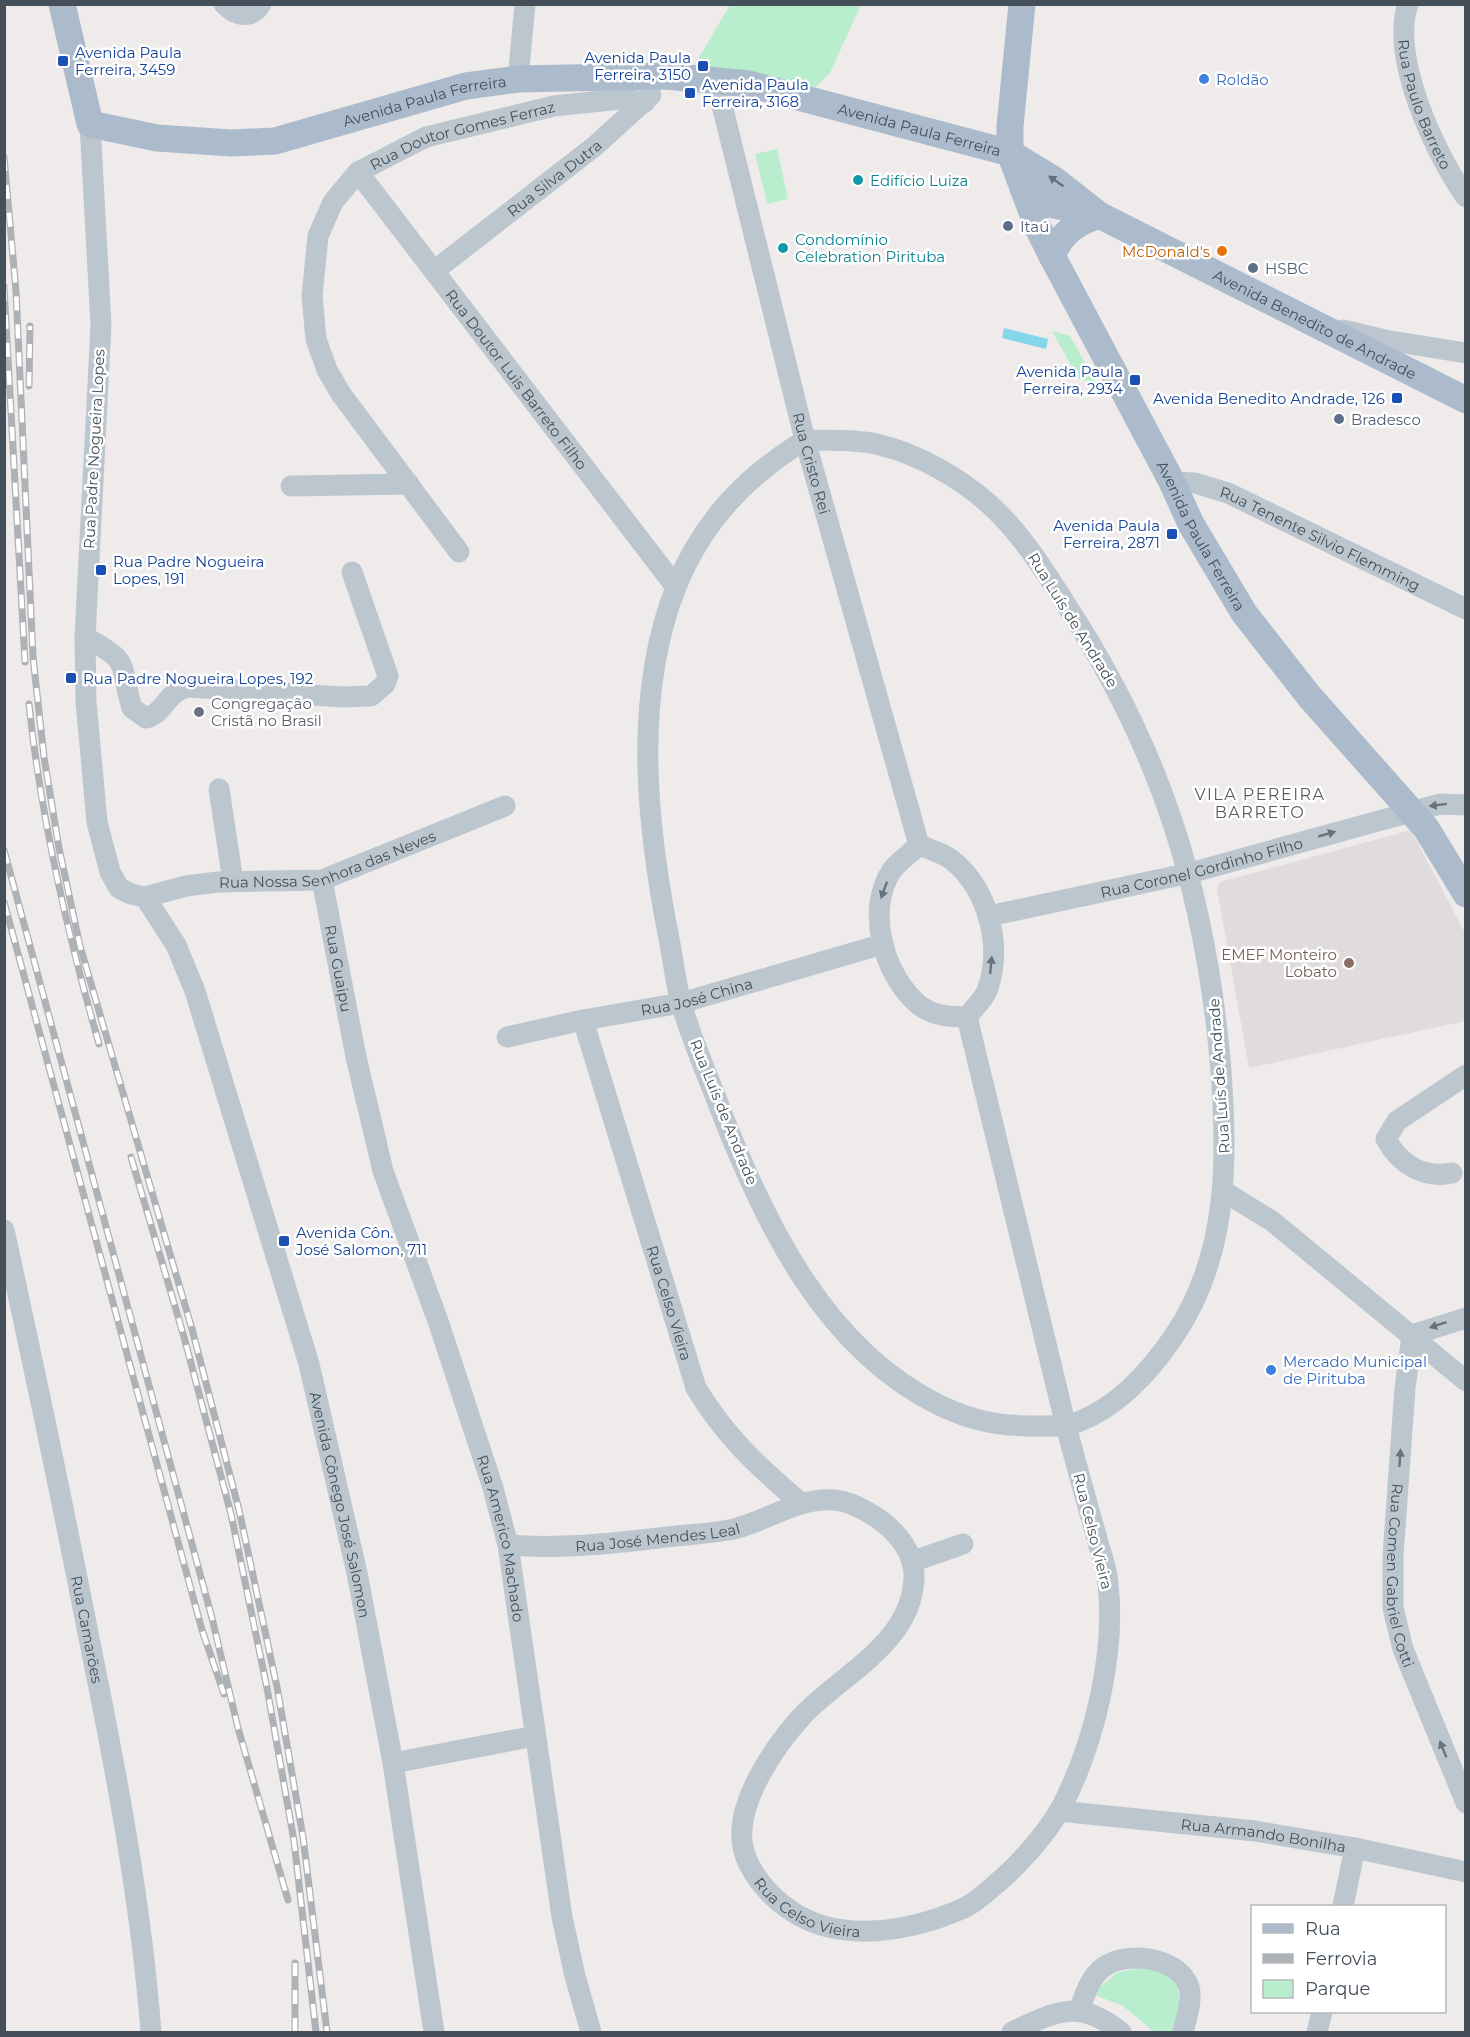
<svg xmlns="http://www.w3.org/2000/svg" width="1470" height="2037" font-family="Montserrat,sans-serif">
	<style>
		.education { fill: #e0dcdd }
		.green { fill: #b8eecd }
		.water { fill: #85d5eb }
		.lines { fill: none; stroke-linecap: round; stroke-linejoin: round }
		.minor { stroke: #bcc6cf; stroke-width: 21 }
		.major { stroke: #abbbcb; stroke-width: 27 }
		.rail-casing { stroke: #aeb1b6; stroke-width: 7 }
		.rail { stroke: #fff; stroke-width: 4.5; stroke-dasharray: 14; stroke-linecap: butt }
		.oneway { fill: #636f7b }
		.oneway2 { fill: #68737c }
		.transit-dot { fill: #1a4fb4; stroke: #fff; stroke-width: 2 }
		.shop-dot { fill: #3f7fe0; stroke: #fff; stroke-width: 2 }
		.culture-dot { fill: #0f9aa8; stroke: #fff; stroke-width: 2 }
		.service-dot { fill: #5c6f8a; stroke: #fff; stroke-width: 2 }
		.food-dot { fill: #e8710a; stroke: #fff; stroke-width: 2 }
		.worship-dot { fill: #6b7280; stroke: #fff; stroke-width: 2 }
		.education-dot { fill: #8d6e63; stroke: #fff; stroke-width: 2 }
		.labels { text-anchor: middle; dominant-baseline: central; stroke-width: 5; stroke-linejoin: round; paint-order: stroke }
		.transit-label { font-size: 15px; fill: #164399; stroke: #fff; text-anchor: start }
		.shop-label { font-size: 15px; fill: #366cbe; stroke: #fff; text-anchor: start }
		.street-label { font-size: 15px; fill: #444f59; stroke: #fff }
		.culture-label { font-size: 15px; fill: #0d838f; stroke: #fff; text-anchor: start }
		.service-label { font-size: 15px; fill: #4e5e75; stroke: #fff; text-anchor: start }
		.food-label { font-size: 15px; fill: #c56008; stroke: #fff; text-anchor: end }
		.worship-label { font-size: 15px; fill: #5b616d; stroke: #fff; text-anchor: start }
		.education-label { font-size: 15px; fill: #785e54; stroke: #fff; text-anchor: end }
		.neighbourhood-label { font-size: 16px; letter-spacing: 1.5px; fill: #585c61; stroke: #fff }
	</style>
	<rect width="100%" height="100%" fill="#efebeb"/>
	<path class="education" d="M 1411,830 L 1465,933 L 1465,1021 L 1249,1068 L 1217,889 L 1220,882 Z"/>
	<path class="green" d="M 730,5 L 861,5 L 830,73 L 816,87 L 695,64 Z
		M 777,149 L 788,199 L 767,204 L 755,154 Z
		M 1052,331 L 1070,336 L 1097,384 L 1078,378 Z
		M 1142,1967 L 1160,1970 L 1177,1983 L 1180,2004 L 1173,2032 L 1154,2032 L 1123,2006 L 1095,1995 L 1095,1991 L 1117,1973 Z"/>
	<path class="water" d="M 1004,328 L 1048,339 L 1046,349 L 1002,338 Z"/>
	<g class="lines">
		<g class="minor">
			<path d="M 224,4 C 235,16 251,20 261,4"/>
			<path id="s1" d="M 1408,4 C 1390,57 1435,154 1466,197"/>
			<path d="M 518,79 L 525,4"/>
			<path id="s2" d="M 716,81 L 805,440 L 919,845"/>
			<path id="s3" d="M 90,124 L 101,325 L 85,637 L 86,702 L 97,822 L 110,872 L 119,888 L 131,894 L 145,897 L 176,945 L 195,991 L 309,1364 L 357,1573 L 393,1763 L 434,2032"/>
			<path id="s4" d="M 358,172 L 676,587"/>
			<path id="s5" d="M 434,271 L 595,146 L 651,95"/>
			<path d="M 1343,330 L 1385,340 L 1466,353"/>
			<path d="M 805,440 C 829,441 857,439 880,445 C 918,454 960,478 989,504 C 1020,532 1043,568 1065,603 C 1160,748 1204,887 1220,1059 C 1228,1154 1230,1254 1174,1336 C 1150,1372 1115,1410 1072,1424 C 1060,1427 1047,1426 1035,1426 C 998,1426 972,1421 939,1405 C 825,1349 765,1224 721,1111 C 708,1076 692,1041 682,1006 C 676,986 674,965 670,944 C 647,829 632,699 676,587 C 702,522 746,476 805,440 Z"/>
			<path id="s6" d="M 1172,482 L 1195,483 L 1228,493 L 1466,609"/>
			<path d="M 291,486 L 409,484"/>
			<path id="s7" d="M 459,552 L 341,394 L 327,370 L 316,339 L 312,296 L 318,236 L 333,202 L 358,172 L 426,137 L 554,106 L 621,99 L 645,102"/>
			<path d="M 85,637 C 133,663 118,662 132,708 L 146,718 C 165,713 167,691 188,687 L 343,697 L 371,696 L 385,684 L 388,676 L 352,572"/>
			<path d="M 219,789 L 233,881"/>
			<path d="M 919,845 C 911,853 899,861 892,870 C 865,910 884,976 919,1005 C 933,1016 951,1017 967,1017"/>
			<path d="M 919,845 C 929,849 943,853 952,860 C 989,890 1003,947 987,991 C 983,1000 973,1009 967,1017"/>
			<path id="s8" d="M 322,880 L 356,1057 L 383,1171 L 438,1321 L 493,1488 L 508,1545 L 562,1917 L 575,1976 L 591,2032"/>
			<path id="s9" d="M 145,897 L 186,886 L 218,882 L 322,880 L 505,806"/>
			<path id="s10" d="M 989,916 L 1190,873 L 1440,804 L 1466,805"/>
			<path id="s11" d="M 583,1020 L 696,1388 C 725,1436 758,1467 801,1503"/>
			<path id="s12" d="M 507,1037 L 583,1020 L 681,1003 L 883,944"/>
			<path d="M 1452,1173 C 1424,1179 1399,1164 1386,1139 L 1397,1121 L 1466,1075"/>
			<path d="M 1223,1191 L 1272,1221 L 1466,1381"/>
			<path id="s13" d="M 4,1230 C 34,1367 63,1505 90,1643 C 116,1771 141,1902 151,2032"/>
			<path id="s14" d="M 1412,1335 L 1405,1388 L 1393,1556 L 1393,1608 L 1403,1649 L 1466,1803"/>
			<path d="M 1412,1335 L 1466,1318"/>
			<path id="s15" d="M 508,1545 C 559,1549 608,1544 659,1538 C 682,1535 706,1534 729,1530 C 765,1523 796,1497 834,1500 C 850,1501 867,1511 880,1520 C 898,1533 915,1554 914,1578 C 912,1642 844,1673 804,1714 C 776,1744 734,1804 743,1847 C 748,1872 770,1897 790,1910 C 840,1945 912,1931 964,1908 C 976,1902 986,1893 996,1884 C 1018,1866 1047,1833 1061,1808 C 1094,1745 1116,1654 1108,1584 C 1107,1567 1100,1551 1096,1535 C 1085,1496 1074,1457 1064,1418 C 1032,1284 1000,1150 967,1017"/>
			<path d="M 914,1561 L 963,1544"/>
			<path d="M 393,1763 L 535,1736"/>
			<path id="s16" d="M 1059,1811 L 1255,1831 L 1355,1848 L 1466,1872"/>
			<path d="M 1343,1906 L 1355,1848"/>
			<path d="M 1079,2011 C 1084,1997 1089,1980 1100,1970 C 1122,1949 1179,1956 1189,1987 C 1193,1999 1186,2020 1183,2032"/>
			<path d="M 1012,2032 C 1058,2011 1077,1998 1121,2032"/>
			<path d="M 1317,2032 L 1322,2012"/>
		</g>
		<g class="major">
			<path id="s17" d="M 62,4 L 90,124 L 157,138 L 231,143 L 275,141 L 466,86 L 518,79 L 666,76 L 749,84 L 1010,153 L 1053,179 L 1099,215 L 1466,400"/>
			<path id="s18" d="M 1022,4 L 1010,126 L 1010,153 L 1038,228 L 1052,256 L 1172,482 L 1191,524 L 1244,613 L 1309,696 L 1426,828 L 1466,894"/>
			<path d="M 1024,190 L 1054,205 L 1093,213"/>
			<path d="M 1052,256 C 1061,233 1076,223 1099,215"/>
		</g>
		<g class="rail-casing">
			<path id="rail" d="M 4,157 L 16,291 L 33,657 L 44,757 L 59,848 L 80,946 L 192,1329 L 239,1510 L 277,1687 L 303,1837 L 327,2032
				M 4,287 L 25,662
				M 29,386 L 30,326
				M 29,704 C 41,820 67,932 99,1044
				M 4,850 L 212,1618 L 238,1728 L 288,1900
				M 4,902 L 202,1630 L 224,1694
				M 131,1157 L 184,1337 L 231,1514 L 267,1688 L 294,1841 L 316,2032
				M 295,2032 L 295,1963"/>
		</g>
		<use href="#rail" class="rail"/>
	</g>
	<defs><path id="oneway-solid" d="M-6-.8H1V-3.2L6.5 0L1 3.2V.8H-6Z" transform="scale(1.5)"/></defs>
	<use class="oneway" href="#oneway-solid" transform="translate(1056 181) rotate(-145)"/>
	<g class="oneway2">
		<use href="#oneway-solid" transform="translate(1438 805) rotate(173)"/>
		<use href="#oneway-solid" transform="translate(1327 834) rotate(-16)"/>
		<use href="#oneway-solid" transform="translate(884 890) rotate(110)"/>
		<use href="#oneway-solid" transform="translate(991 965) rotate(-85)"/>
		<use href="#oneway-solid" transform="translate(1438 1325) rotate(162)"/>
		<use href="#oneway-solid" transform="translate(1400 1458) rotate(-86)"/>
		<use href="#oneway-solid" transform="translate(1443 1749) rotate(-112)"/>
	</g>
	<g class="transit-dot">
		<rect x="57" y="55" width="12" height="12" rx="3"/>
		<rect x="697" y="60" width="12" height="12" rx="3"/>
		<rect x="684" y="87" width="12" height="12" rx="3"/>
		<rect x="1129" y="374" width="12" height="12" rx="3"/>
		<rect x="1391" y="392" width="12" height="12" rx="3"/>
		<rect x="1166" y="528" width="12" height="12" rx="3"/>
		<rect x="95" y="564" width="12" height="12" rx="3"/>
		<rect x="65" y="672" width="12" height="12" rx="3"/>
		<rect x="278" y="1235" width="12" height="12" rx="3"/>
	</g>
	<g class="shop-dot">
		<circle cx="1204" cy="79" r="6"/>
		<circle cx="1271" cy="1370" r="6"/>
	</g>
	<g class="culture-dot">
		<circle cx="858" cy="180" r="6"/>
		<circle cx="783" cy="248" r="6"/>
	</g>
	<g class="service-dot">
		<circle cx="1008" cy="226" r="6"/>
		<circle cx="1253" cy="268" r="6"/>
		<circle cx="1339" cy="419" r="6"/>
	</g>
	<circle class="food-dot" cx="1222" cy="251" r="6"/>
	<circle class="worship-dot" cx="199" cy="712" r="6"/>
	<circle class="education-dot" cx="1349" cy="963" r="6"/>
	<g class="labels">
		<g class="transit-label">
			<text x="75" y="52">Avenida Paula<tspan x="75" dy="17">Ferreira, 3459</tspan></text>
			<text x="691" y="57" text-anchor="end">Avenida Paula<tspan x="691" dy="17">Ferreira, 3150</tspan></text>
			<text x="702" y="84">Avenida Paula<tspan x="702" dy="17">Ferreira, 3168</tspan></text>
			<text x="1123" y="371" text-anchor="end">Avenida Paula<tspan x="1123" dy="17">Ferreira, 2934</tspan></text>
			<text x="1385" y="398" text-anchor="end">Avenida Benedito Andrade, 126</text>
			<text x="1160" y="525" text-anchor="end">Avenida Paula<tspan x="1160" dy="17">Ferreira, 2871</tspan></text>
			<text x="113" y="561">Rua Padre Nogueira<tspan x="113" dy="17">Lopes, 191</tspan></text>
			<text x="83" y="678">Rua Padre Nogueira Lopes, 192</text>
			<text x="296" y="1232">Avenida Côn.<tspan x="296" dy="17">José Salomon, 711</tspan></text>
		</g>
		<g class="shop-label">
			<text x="1216" y="79">Roldão</text>
			<text x="1283" y="1361">Mercado Municipal<tspan x="1283" dy="17">de Pirituba</tspan></text>
		</g>
		<g class="street-label">
			<text stroke="none"><textPath href="#s17" startOffset="465">Avenida Paula Ferreira</textPath></text>
			<text stroke="none"><textPath href="#s1" startOffset="104">Rua Paulo Barreto</textPath></text>
			<text stroke="none"><textPath href="#s17" startOffset="969">Avenida Paula Ferreira</textPath></text>
			<text stroke="none"><textPath href="#s7" startOffset="549">Rua Doutor Gomes Ferraz</textPath></text>
			<text stroke="none"><textPath href="#s5" startOffset="152">Rua Silva Dutra</textPath></text>
			<text stroke="none"><textPath href="#s17" startOffset="1413">Avenida Benedito de Andrade</textPath></text>
			<text stroke="none"><textPath href="#s4" startOffset="261">Rua Doutor Luis Barreto Filho</textPath></text>
			<text transform="translate(94 449) rotate(-87)">Rua Padre Nogueira Lopes</text>
			<text stroke="none"><textPath href="#s2" startOffset="394">Rua Cristo Rei</textPath></text>
			<text stroke="none"><textPath href="#s18" startOffset="578">Avenida Paula Ferreira</textPath></text>
			<text stroke="none"><textPath href="#s6" startOffset="160">Rua Tenente Silvio Flemming</textPath></text>
			<text transform="translate(1073 620) rotate(58)">Rua Luís de Andrade</text>
			<text stroke="none"><textPath href="#s9" startOffset="188">Rua Nossa Senhora das Neves</textPath></text>
			<text stroke="none"><textPath href="#s10" startOffset="218">Rua Coronel Gordinho Filho</textPath></text>
			<text stroke="none"><textPath href="#s8" startOffset="90">Rua Guaipu</textPath></text>
			<text stroke="none"><textPath href="#s12" startOffset="194">Rua José China</textPath></text>
			<text transform="translate(1219 1076) rotate(-94)">Rua Luís de Andrade</text>
			<text transform="translate(724 1112) rotate(68)">Rua Luís de Andrade</text>
			<text stroke="none"><textPath href="#s11" startOffset="296">Rua Celso Vieira</textPath></text>
			<text stroke="none"><textPath href="#s3" startOffset="1438">Avenida Cônego José Salomon</textPath></text>
			<text transform="translate(1093 1531) rotate(76)">Rua Celso Vieira</text>
			<text stroke="none"><textPath href="#s15" startOffset="150">Rua José Mendes Leal</textPath></text>
			<text stroke="none"><textPath href="#s8" startOffset="684">Rua Americo Machado</textPath></text>
			<text stroke="none"><textPath href="#s14" startOffset="242">Rua Comen Gabriel Cotti</textPath></text>
			<text stroke="none"><textPath href="#s13" startOffset="408">Rua Camarões</textPath></text>
			<text stroke="none"><textPath href="#s16" startOffset="206">Rua Armando Bonilha</textPath></text>
			<text stroke="none"><textPath href="#s15" startOffset="879">Rua Celso Vieira</textPath></text>
		</g>
		<g class="culture-label">
			<text x="870" y="180">Edifício Luiza</text>
			<text x="795" y="239">Condomínio<tspan x="795" dy="17">Celebration Pirituba</tspan></text>
		</g>
		<g class="service-label">
			<text x="1020" y="226">Itaú</text>
			<text x="1265" y="268">HSBC</text>
			<text x="1351" y="419">Bradesco</text>
		</g>
		<g class="food-label">
			<text x="1210" y="251">McDonald's</text>
		</g>
		<g class="worship-label">
			<text x="211" y="703">Congregação<tspan x="211" dy="17">Cristã no Brasil</tspan></text>
		</g>
		<g class="education-label">
			<text x="1337" y="954">EMEF Monteiro<tspan x="1337" dy="17">Lobato</tspan></text>
		</g>
		<g class="neighbourhood-label">
			<text x="1260" y="794">VILA PEREIRA<tspan x="1260" dy="18">BARRETO</tspan></text>
		</g>
	</g>
	<rect width="1470" height="2037" fill="none" stroke="#444f59" stroke-width="12"/>
	<rect x="1251" y="1905" width="195" height="108" fill="#ffffff" stroke="#b4b9bd" stroke-width="1.5"/>
	<rect x="1263" y="1924" width="30" height="9" fill="#abbbcb" stroke="#b4b9bd" stroke-width="1.5"/>
	<text x="1305" y="1935" font-size="18" fill="#444f59">Rua</text>
	<rect x="1263" y="1954" width="30" height="9" fill="#aeb1b6" stroke="#b4b9bd" stroke-width="1.5"/>
	<text x="1305" y="1965" font-size="18" fill="#444f59">Ferrovia</text>
	<rect x="1263" y="1980" width="30" height="18" fill="#b8eecd" stroke="#b4b9bd" stroke-width="1.5"/>
	<text x="1305" y="1995" font-size="18" fill="#444f59">Parque</text>
</svg>
